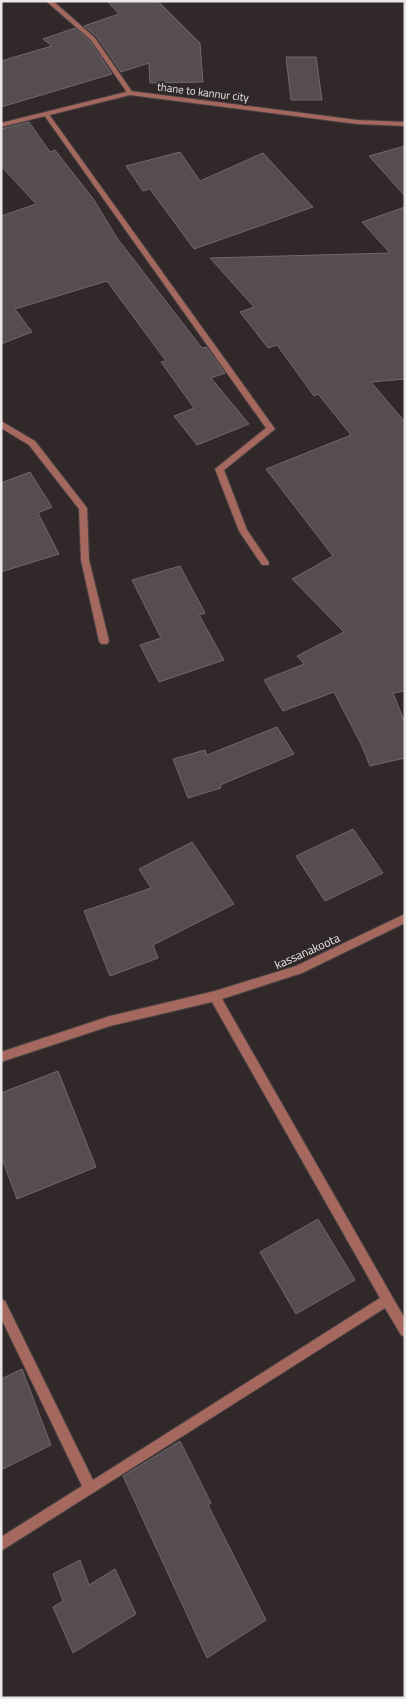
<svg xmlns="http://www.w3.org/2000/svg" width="406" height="1699" font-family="'Titillium Web',sans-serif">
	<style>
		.building { fill: #564d51; stroke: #71686c }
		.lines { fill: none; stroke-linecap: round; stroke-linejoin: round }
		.minor-casing { stroke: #4b4344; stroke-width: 2 }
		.tertiary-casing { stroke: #4b4344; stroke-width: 2 }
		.minor { fill: #a4685e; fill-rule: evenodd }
		.tertiary { fill: #a4685e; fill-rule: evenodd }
		.labels { text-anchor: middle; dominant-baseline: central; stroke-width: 4; stroke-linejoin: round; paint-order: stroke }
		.far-street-label { font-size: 11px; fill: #ece7e7; stroke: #31282a }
		.street-label { font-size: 12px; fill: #ece7e7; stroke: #31282a }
	</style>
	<rect width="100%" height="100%" fill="#31282a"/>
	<path class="building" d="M 107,1 L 158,1 L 200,43 L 203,82 L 150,83 L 149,63 L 121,72 L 97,37 L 84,26 L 119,14 Z
		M 75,28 L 90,41 L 112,74 L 1,107 L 1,61 L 52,46 L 43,39 Z
		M 286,57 L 316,57 L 322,100 L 291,100 Z
		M 29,122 L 50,152 L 55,150 L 94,200 L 117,238 L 202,348 L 206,347 L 225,373 L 211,378 L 249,424 L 197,445 L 174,416 L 194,408 L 161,362 L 166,361 L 107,281 L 15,309 L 32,332 L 1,344 L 1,216 L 36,204 L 1,166 L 1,129 Z
		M 405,146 L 405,196 L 369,156 Z
		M 180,152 L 200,181 L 263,153 L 313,207 L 194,249 L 150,189 L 143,191 L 126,166 Z
		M 405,207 L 405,379 L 371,382 L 405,422 L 405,691 L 393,693 L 405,723 L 405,758 L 370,766 L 362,746 L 334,692 L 283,711 L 264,680 L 304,664 L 297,656 L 344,632 L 292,579 L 333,556 L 266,469 L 351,435 L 318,394 L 314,396 L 277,345 L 268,348 L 240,312 L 254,307 L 210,258 L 390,253 L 362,222 Z
		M 30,472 L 52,507 L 38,513 L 59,554 L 1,572 L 1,483 Z
		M 180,566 L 205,613 L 199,615 L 224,660 L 159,682 L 140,645 L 161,638 L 132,580 Z
		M 277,727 L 294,754 L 220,785 L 221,788 L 188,798 L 173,759 L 205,750 L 207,755 Z
		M 353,829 L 383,873 L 325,901 L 296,856 Z
		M 192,842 L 234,904 L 153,945 L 158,958 L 110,976 L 84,911 L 151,888 L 139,869 Z
		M 58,1071 L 96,1167 L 17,1199 L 1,1156 L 1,1093 Z
		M 318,1219 L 355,1280 L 296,1314 L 260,1252 Z
		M 22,1369 L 51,1445 L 1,1470 L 1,1379 Z
		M 180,1441 L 211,1503 L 208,1505 L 266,1620 L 207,1658 L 123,1476 Z
		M 80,1560 L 89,1585 L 115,1569 L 136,1614 L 73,1653 L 53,1607 L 63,1601 L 53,1574 Z"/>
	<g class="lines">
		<g class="minor-casing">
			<path id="minor" d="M 46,1 L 53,1 L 95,38 L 133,93 L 132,94 L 128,94 L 91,40 Z
				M 44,113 L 48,113 L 275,429 L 224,470 L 247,530 L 268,561 L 269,563 L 268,565 L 262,565 L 239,531 L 215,469 L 266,428 L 44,115 Z
				M 1,421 L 35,441 L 87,508 L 89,560 L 109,641 L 107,644 L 101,644 L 99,641 L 81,560 L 79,509 L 29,445 L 1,428 Z
				M 405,914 L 405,923 L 302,973 L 222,999 L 405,1319 L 405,1337 L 401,1335 L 385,1308 L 1,1551 L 1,1537 L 82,1486 L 1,1318 L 1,1299 L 5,1301 L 93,1480 L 380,1298 L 212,1002 L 110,1026 L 1,1062 L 1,1052 L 110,1016 L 215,991 L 296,966 Z"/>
		</g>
		<g class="tertiary-casing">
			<path id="tertiary" d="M 130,91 L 357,120 L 405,122 L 405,126 L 357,124 L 130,95 L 1,127 L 1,123 Z"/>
		</g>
		<use href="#minor" class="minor"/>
		<use href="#tertiary" class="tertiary"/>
	</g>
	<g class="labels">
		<g class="far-street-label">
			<text transform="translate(203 92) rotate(7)">thane to kannur city</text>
		</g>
		<g class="street-label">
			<text transform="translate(307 951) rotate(-24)">kassanakoota</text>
		</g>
	</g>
	<rect width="406" height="1699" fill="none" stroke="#ece7e7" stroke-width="5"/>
</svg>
